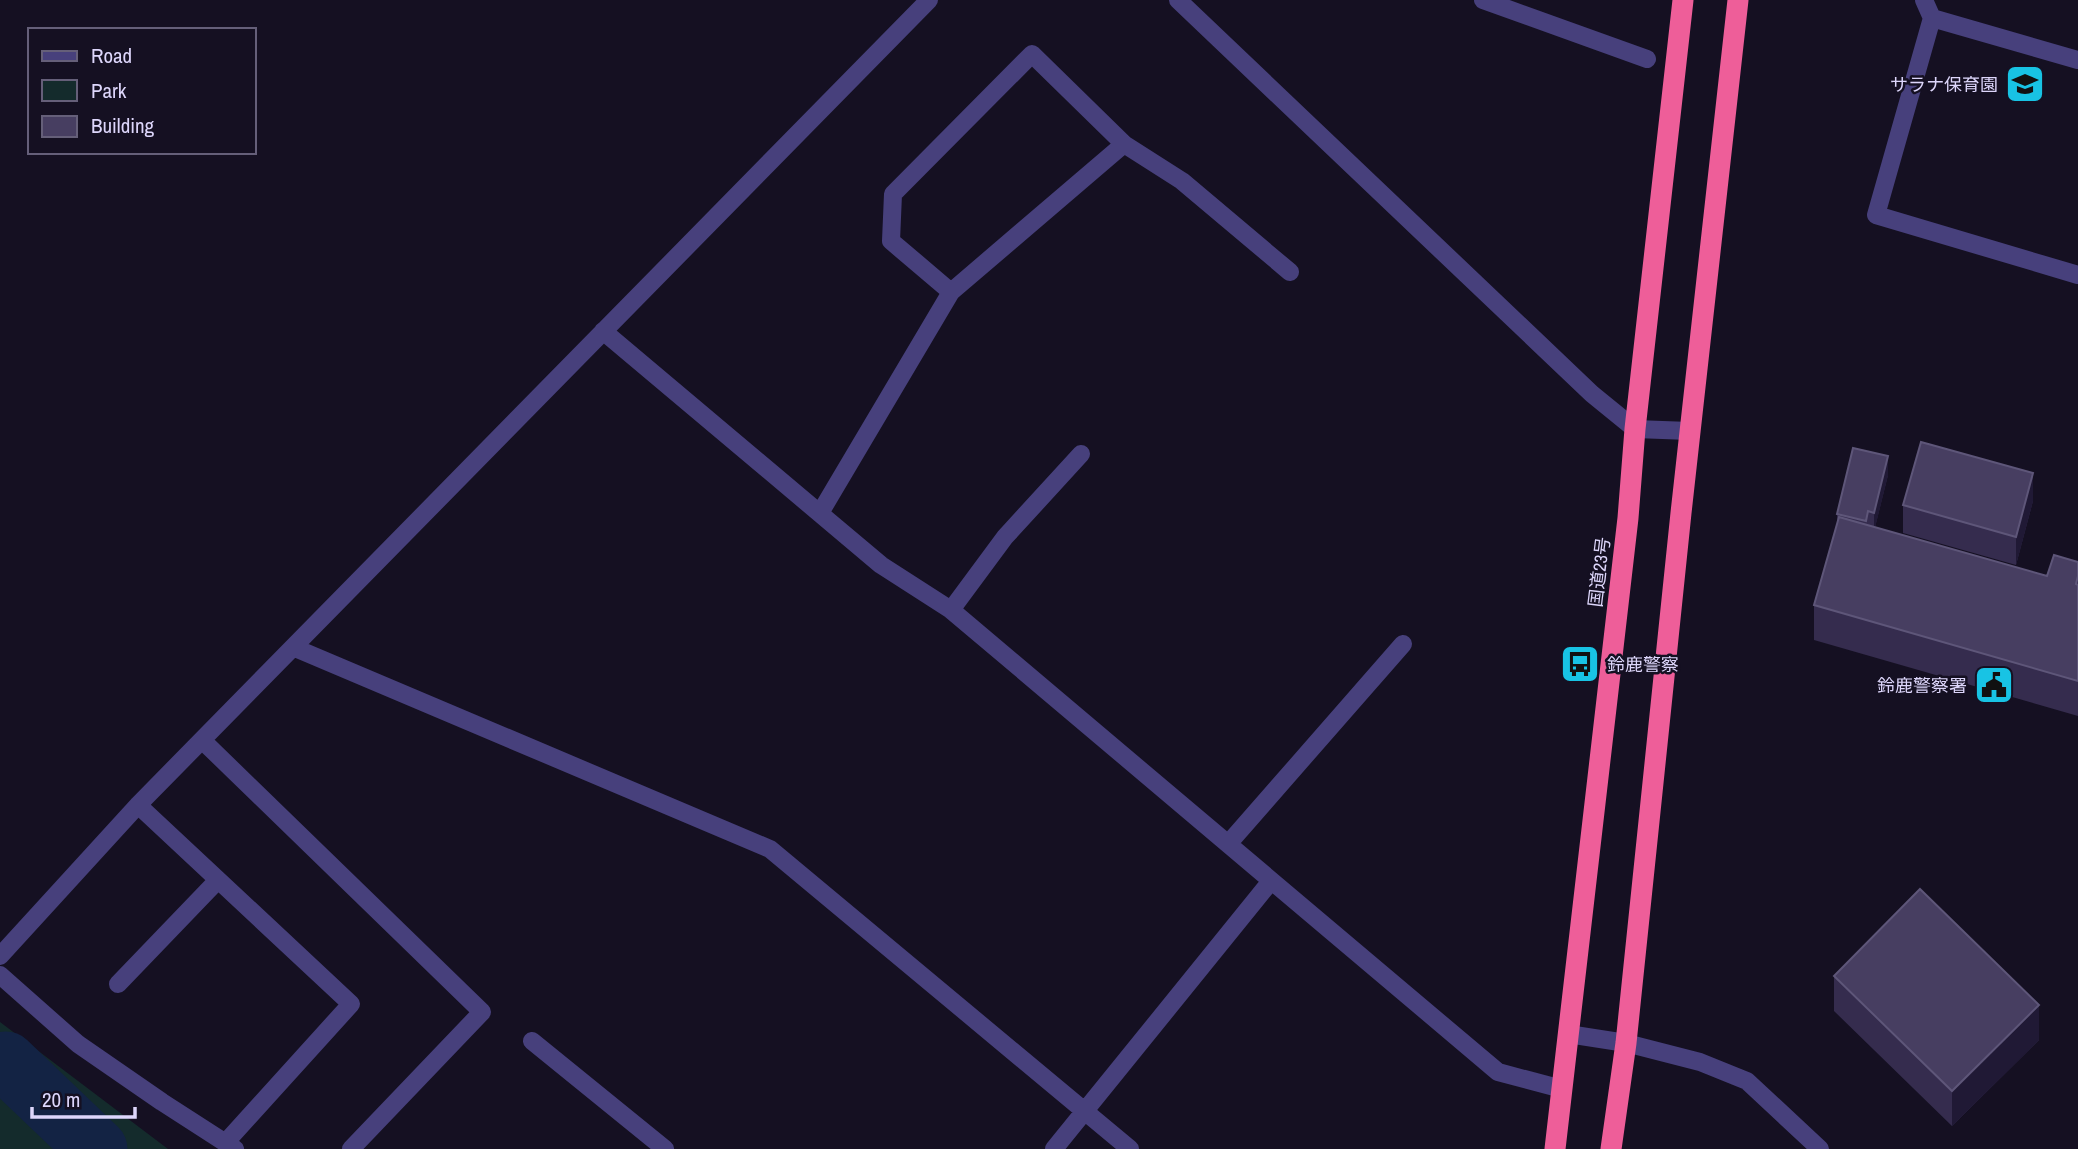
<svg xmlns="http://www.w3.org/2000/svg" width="2078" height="1149" font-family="'Archivo Narrow','Noto Sans JP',sans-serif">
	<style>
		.green { fill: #142b2c }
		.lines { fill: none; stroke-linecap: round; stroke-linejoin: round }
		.river { stroke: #132344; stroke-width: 61 }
		.minor { stroke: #47407c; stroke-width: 18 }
		.highway { stroke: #ee5e99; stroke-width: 21 }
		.wall { fill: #352c4e }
		.shaded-wall { fill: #201935 }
		.building { fill: #473e61; stroke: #5e5679; stroke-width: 2 }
		.labels { text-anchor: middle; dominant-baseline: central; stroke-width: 5; stroke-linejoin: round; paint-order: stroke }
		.poi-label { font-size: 18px; fill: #ddd6fb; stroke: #151022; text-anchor: end }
		.street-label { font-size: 18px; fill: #ddd6fb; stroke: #151022 }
	</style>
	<rect width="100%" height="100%" fill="#151022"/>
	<path class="green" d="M 0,1022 L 168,1149 L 112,1149 L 0,1041 Z
		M 0,1068 L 85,1149 L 0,1149 Z"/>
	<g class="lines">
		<path class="river" d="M 6,1062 L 97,1149"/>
		<path class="minor" d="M 1178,0 L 1592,394 L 1635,429 L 1690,431
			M 1483,0 L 1647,59
			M 1924,0 L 1932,18 L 1876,215 L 2078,275
			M 1932,18 L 2078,60
			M 951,292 L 891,241 L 893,194 L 1032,54 L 1124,144 L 1182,181 L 1290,272
			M 603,331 L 881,565 L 951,610 L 1498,1072 L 1562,1089
			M 820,513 L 951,292 L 1124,144
			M 951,610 L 1005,537 L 1081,454
			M 295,648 L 770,849 L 1130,1149
			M 203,741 L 482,1012 L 351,1149
			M 138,805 L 351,1004 L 226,1142
			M 1228,844 L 1403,644
			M 0,956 L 138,805 L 929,0
			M 0,975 L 78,1044 L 162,1102 L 235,1149
			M 118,984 L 217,881
			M 1568,1034 L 1626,1043 L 1700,1062 L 1747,1081 L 1820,1149
			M 532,1041 L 665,1149
			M 1054,1149 L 1271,881"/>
		<path class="highway" d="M 1555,1149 L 1628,518 L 1635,429 L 1683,0
			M 1611,1149 L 1626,1043 L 1681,513 L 1738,0"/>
	</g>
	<path class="wall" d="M 1888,475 L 1875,527 L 2047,576 L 2078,562 L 2078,716 L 1814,640 L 1814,605 L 1837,526 L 1837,514 Z
		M 2033,501 L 2016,565 L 1903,533 L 1903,505 Z
		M 1834,976 L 2039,1040 L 1952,1126 L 1834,1011 Z"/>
	<path class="shaded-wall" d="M 1888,456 L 1888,475 L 1874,532 L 1874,513 Z
		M 2033,473 L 2033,501 L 2016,565 L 2016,537 Z
		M 2039,1005 L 2039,1040 L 1952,1126 L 1952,1091 Z"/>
	<path class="building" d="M 1921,442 L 2033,473 L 2016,537 L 1903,505 Z
		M 1853,448 L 1888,456 L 1874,513 L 1868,511 L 1866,521 L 1837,514 Z
		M 1839,517 L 2047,576 L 2054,555 L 2078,562 L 2078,576 L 2076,584 L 2078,585 L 2078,681 L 1814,605 Z
		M 1920,889 L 2039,1005 L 1952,1091 L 1834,976 Z"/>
	<defs>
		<g id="school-square" transform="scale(2.0125)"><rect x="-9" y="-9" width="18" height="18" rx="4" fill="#18c3e4" stroke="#151022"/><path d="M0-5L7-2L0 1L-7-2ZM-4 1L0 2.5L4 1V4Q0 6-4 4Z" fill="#111"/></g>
		<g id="bus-square" transform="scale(2.0125)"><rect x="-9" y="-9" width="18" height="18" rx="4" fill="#18c3e4" stroke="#151022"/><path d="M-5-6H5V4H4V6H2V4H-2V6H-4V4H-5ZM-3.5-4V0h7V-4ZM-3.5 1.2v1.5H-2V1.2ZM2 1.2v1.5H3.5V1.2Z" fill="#111"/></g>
		<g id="civic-square" transform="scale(2.0125)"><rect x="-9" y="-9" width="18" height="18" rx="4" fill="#18c3e4" stroke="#151022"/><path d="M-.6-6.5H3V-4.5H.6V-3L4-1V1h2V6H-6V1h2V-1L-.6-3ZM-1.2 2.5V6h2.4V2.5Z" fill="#111"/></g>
	</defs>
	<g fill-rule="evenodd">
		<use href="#school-square" x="2025" y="84"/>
		<use href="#bus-square" x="1580" y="664"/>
		<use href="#civic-square" x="1994" y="685"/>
	</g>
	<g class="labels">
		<g class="poi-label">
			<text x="1998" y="84">サラナ保育園</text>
			<text x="1607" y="664" text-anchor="start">鈴鹿警察</text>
			<text x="1967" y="685">鈴鹿警察署</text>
		</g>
		<g class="street-label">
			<text transform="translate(1599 572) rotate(-83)">国道23号</text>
		</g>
	</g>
	<rect x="28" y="28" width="228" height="126" fill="#151022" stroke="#655f79" stroke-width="2"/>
	<rect x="42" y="51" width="35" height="10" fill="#47407c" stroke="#655f79" stroke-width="2"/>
	<text x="91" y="63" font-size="21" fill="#ddd6fb">Road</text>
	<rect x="42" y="80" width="35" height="21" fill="#142b2c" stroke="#655f79" stroke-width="2"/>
	<text x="91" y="98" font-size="21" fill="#ddd6fb">Park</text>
	<rect x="42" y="116" width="35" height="21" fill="#473e61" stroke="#655f79" stroke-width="2"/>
	<text x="91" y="133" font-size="21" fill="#ddd6fb">Building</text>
	<path d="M32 1107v10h103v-10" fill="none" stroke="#ddd6fb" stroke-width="3.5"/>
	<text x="42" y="1107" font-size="21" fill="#ddd6fb" stroke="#151022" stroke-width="5" paint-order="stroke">20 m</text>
</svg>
